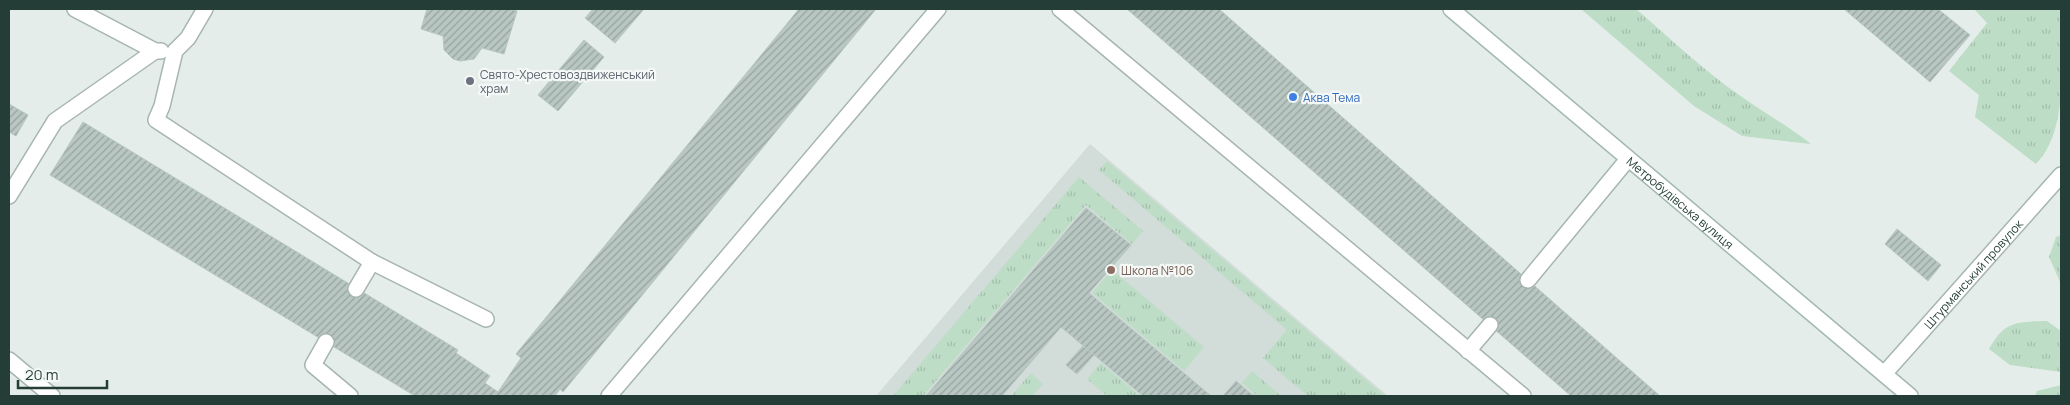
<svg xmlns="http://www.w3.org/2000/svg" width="2070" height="405" font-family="Manrope,sans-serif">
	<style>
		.built { fill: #d2dcd8 }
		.grass { fill: url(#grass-tufts) }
		.building { fill: url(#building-hatch); stroke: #b6c6c0 }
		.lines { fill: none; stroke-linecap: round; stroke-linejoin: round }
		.lane-casing { stroke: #a7b5b0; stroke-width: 18 }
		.secondary-casing { stroke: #a2b8b1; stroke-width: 18 }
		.lane { stroke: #fff; stroke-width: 15 }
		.secondary { stroke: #fff; stroke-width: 15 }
		.worship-dot { fill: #6b7280; stroke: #f4f9f7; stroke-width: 2 }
		.shop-dot { fill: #3f7fe0; stroke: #f4f9f7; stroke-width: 2 }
		.education-dot { fill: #8d6e63; stroke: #f4f9f7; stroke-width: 2 }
		.labels { text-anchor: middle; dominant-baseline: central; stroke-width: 4.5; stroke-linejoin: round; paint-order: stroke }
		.worship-label { font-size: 12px; fill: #5b616d; stroke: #f4f9f7; text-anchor: start }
		.shop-label { font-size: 12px; fill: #366cbe; stroke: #f4f9f7; text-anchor: start }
		.street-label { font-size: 12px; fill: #243e37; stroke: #f4f9f7 }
		.education-label { font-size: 12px; fill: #785e54; stroke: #f4f9f7; text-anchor: start }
	</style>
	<defs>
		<pattern id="grass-tufts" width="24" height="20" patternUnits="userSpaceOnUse" patternTransform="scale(1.25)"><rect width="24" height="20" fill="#beddc7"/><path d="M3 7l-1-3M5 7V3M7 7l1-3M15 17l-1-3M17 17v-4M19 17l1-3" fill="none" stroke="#a3bfac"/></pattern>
		<pattern id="building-hatch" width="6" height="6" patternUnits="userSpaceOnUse" patternTransform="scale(1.25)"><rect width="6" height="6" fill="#b9c7c2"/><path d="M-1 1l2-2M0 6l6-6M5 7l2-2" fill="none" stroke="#96a39e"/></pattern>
	</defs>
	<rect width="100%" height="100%" fill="#e4ede9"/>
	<path class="built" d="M 1090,144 L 1388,396 L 876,396 Z"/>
	<path class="grass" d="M 1581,9 L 1636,9 C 1671,39 1704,71 1742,97 C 1765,113 1789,127 1811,144 L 1742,136 L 1694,106 Z
		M 1974,9 L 2059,9 L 2061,11 C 2061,55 2070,130 2036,164 L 1975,117 L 1979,95 L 1949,71 L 1987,23 Z
		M 1107,161 L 1385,396 L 1308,396 L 1263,358 L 1287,330 L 1099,170 Z
		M 1079,177 L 1143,231 L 1132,244 L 1086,205 L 923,396 L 893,396 Z
		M 2061,235 L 2061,284 L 2049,257 L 2056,237 Z
		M 1112,270 L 1204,347 L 1184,371 L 1092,293 Z
		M 2047,321 L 2061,331 L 2061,372 L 2010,365 L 1989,349 C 2005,320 2017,322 2047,321 Z
		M 1101,363 L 1140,396 L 1107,396 L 1087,379 Z
		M 1252,371 L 1281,396 L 1257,396 L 1242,383 Z
		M 1031,373 L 1043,384 L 1032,396 L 1011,396 Z
		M 2061,385 L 2061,396 L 2035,396 L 2037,391 Z"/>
	<path class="building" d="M 427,9 L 509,9 L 517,11 L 504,54 L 482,48 L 474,59 L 460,61 L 453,59 L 444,50 L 443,36 L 421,29 Z
		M 593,9 L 644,9 L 615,43 L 585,18 Z
		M 799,9 L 876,9 L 563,392 L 560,389 L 555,396 L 415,396 L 50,175 L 83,122 L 458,350 L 456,353 L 490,376 L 485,383 L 498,392 L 521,358 L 516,354 Z
		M 1127,9 L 1219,9 L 1660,396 L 1571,396 Z
		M 1844,9 L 1938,9 L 1970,35 L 1930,82 Z
		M 584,40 L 604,57 L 558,111 L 538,95 Z
		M 9,104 L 28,115 L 16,136 L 9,132 Z
		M 1086,208 L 1131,245 L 1089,293 L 1211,396 L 1143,396 L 1061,327 L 1002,396 L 926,396 Z
		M 1897,229 L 1941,265 L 1928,281 L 1885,244 Z
		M 1083,346 L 1094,355 L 1077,374 L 1066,365 Z
		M 1236,381 L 1250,393 L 1254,396 L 1223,396 Z"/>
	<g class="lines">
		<g class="lane-casing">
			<g id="lane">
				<path d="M 75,9 L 155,51 L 161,51"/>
				<path d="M 205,9 L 188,38 L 175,51 L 162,106 L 156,120 L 372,262 L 356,289"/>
				<path d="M 1060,9 L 1523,396"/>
				<path d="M 9,196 L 55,121 L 155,51"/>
				<path d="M 372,262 L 486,319"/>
				<path d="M 1528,280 L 1628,159"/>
				<path d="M 326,342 L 313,365 L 350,396"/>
				<path d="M 1468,351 L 1490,325"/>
				<path d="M 9,360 L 52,396"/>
				<path id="s1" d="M 1884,374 L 2061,175"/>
				<path d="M 609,396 L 938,9"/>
			</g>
		</g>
		<g class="secondary-casing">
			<g id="secondary">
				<path id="s2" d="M 1451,9 L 1910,396"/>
			</g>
		</g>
		<use href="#lane" class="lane"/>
		<use href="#secondary" class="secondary"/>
	</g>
	<circle class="worship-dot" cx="470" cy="81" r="5"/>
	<circle class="shop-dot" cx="1293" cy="97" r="5"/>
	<circle class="education-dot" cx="1111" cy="270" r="5"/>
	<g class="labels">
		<g class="worship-label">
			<text x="480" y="74">Свято-Хрестовоздвиженський<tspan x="480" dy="14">храм</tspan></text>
		</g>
		<g class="shop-label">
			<text x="1303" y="97">Аква Тема</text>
		</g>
		<g class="street-label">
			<text stroke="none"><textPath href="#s2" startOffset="300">Метробудівська вулиця</textPath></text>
			<text stroke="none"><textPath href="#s1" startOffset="134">Штурманський провулок</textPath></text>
		</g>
		<g class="education-label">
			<text x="1121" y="270">Школа №106</text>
		</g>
	</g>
	<rect width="2070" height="405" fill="none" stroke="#243e37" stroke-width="20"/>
	<path d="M18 380v8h89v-8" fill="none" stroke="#243e37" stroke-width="2.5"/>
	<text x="25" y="380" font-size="15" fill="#243e37" stroke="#f4f9f7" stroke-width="4" paint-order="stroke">20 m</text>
</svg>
